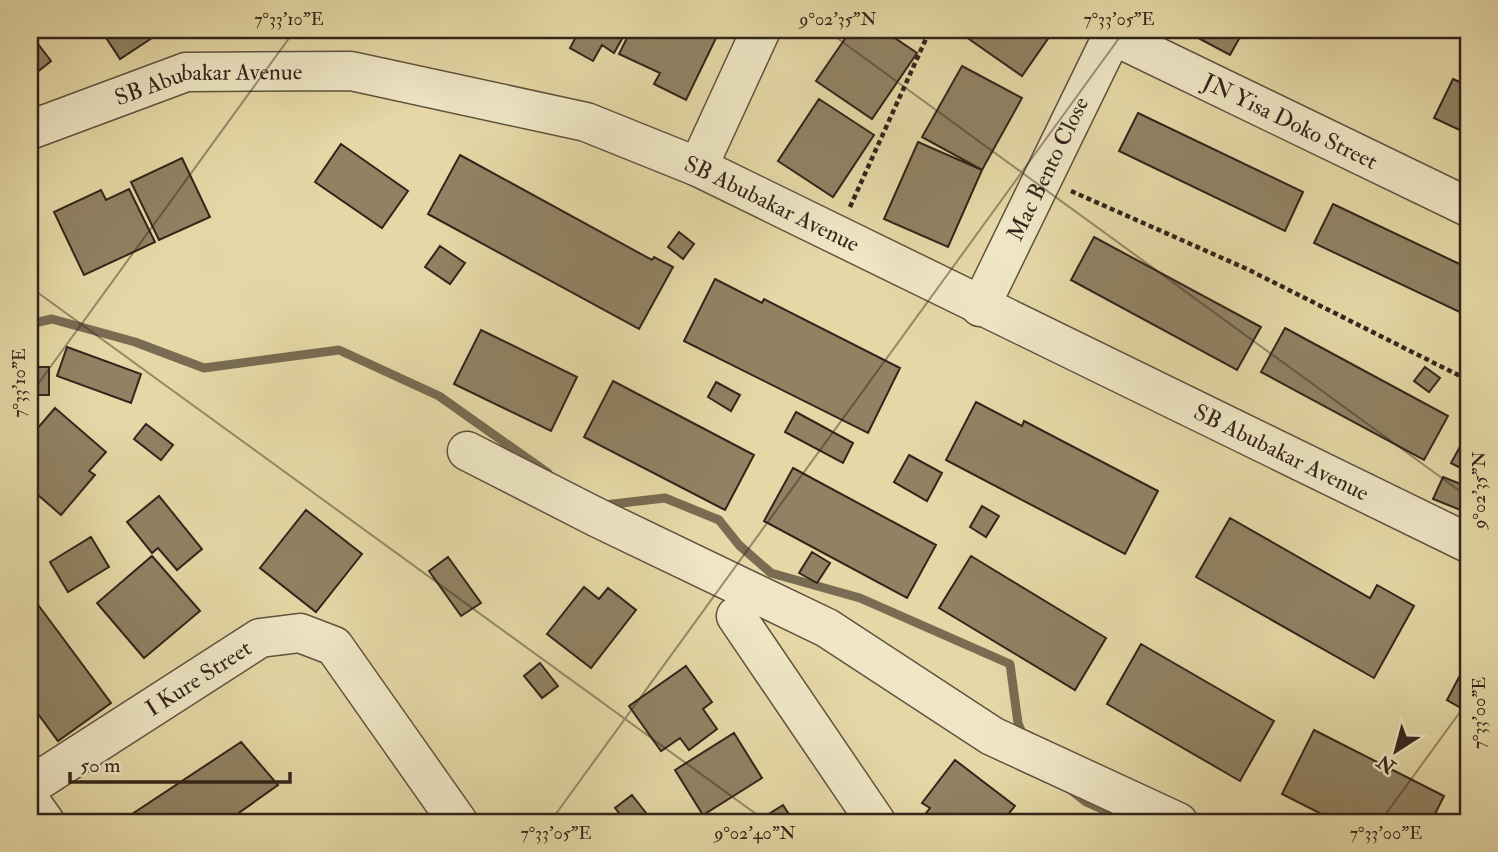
<svg xmlns="http://www.w3.org/2000/svg" width="1498" height="852" font-family="'IM FELL Double Pica',serif">
	<style>
		.lines { fill: none; stroke-linecap: round; stroke-linejoin: round }
		.stream { stroke: #796c52; stroke-width: 9 }
		.building { fill: #908263; stroke: #33251b; stroke-width: 2 }
		.minor-casing { stroke: #60523e; stroke-width: 41 }
		.path { stroke: #33251b; stroke-width: 4.5; stroke-dasharray: 5 3.5; stroke-linecap: butt }
		.minor { stroke: #eee6c5; stroke-width: 38 }
		.ticks { fill: none; stroke: #33251b; stroke-width: 2; stroke-opacity: 0.45 }
		.labels { text-anchor: middle; dominant-baseline: central; stroke-width: 7; stroke-linejoin: round; paint-order: stroke }
		.street-label { font-size: 23px; fill: #33251b; stroke: #eee6c5 }
		.neatline { fill: none; stroke: #33251b; stroke-width: 2.5 }
		.ticks-label { font-size: 18px; text-anchor: middle; fill: #33251b }
	</style>
	<rect width="100%" height="100%" fill="#e5d8a6"/>
	<filter id="stains"><feTurbulence type="fractalNoise" baseFrequency=".00286" numOctaves="4"/><feColorMatrix values="0 0 0 0 .2 0 0 0 0 .09 0 0 0 0 .02 0 0 0 .5 -.17"/></filter>
	<radialGradient id="worn" r=".72"><stop offset=".6" stop-color="#630" stop-opacity="0"/><stop offset="1" stop-color="#630" stop-opacity=".3"/></radialGradient>
	<g class="lines">
		<path class="stream" d="M 30,324 L 52,319 L 135,342 L 204,368 L 339,350 L 439,396 L 548,473
			M 604,505 L 665,498 L 719,520 L 739,545 L 771,573 L 860,598 L 1010,664 L 1018,723 L 1024,738
			M 1072,791 L 1086,802 L 1131,822"/>
	</g>
	<path class="building" d="M 101,30 L 129,30 L 133,35 L 142,30 L 164,30 L 120,59 Z
		M 571,30 L 627,30 L 614,53 L 602,45 L 593,61 L 570,48 L 578,33 Z
		M 631,30 L 704,30 L 717,36 L 686,100 L 654,84 L 660,73 L 619,54 Z
		M 851,30 L 883,30 L 917,53 L 872,119 L 816,81 Z
		M 971,30 L 1054,30 L 1022,76 L 966,37 Z
		M 1188,30 L 1244,30 L 1230,55 L 1187,32 Z
		M 35,40 L 51,61 L 36,73 L 30,65 L 30,44 Z
		M 962,66 L 1022,98 L 982,170 L 922,137 Z
		M 1453,79 L 1468,86 L 1468,134 L 1434,118 Z
		M 819,99 L 874,135 L 833,197 L 778,161 Z
		M 1138,113 L 1303,192 L 1285,231 L 1119,151 Z
		M 918,142 L 982,170 L 948,247 L 884,219 Z
		M 341,144 L 408,191 L 382,228 L 315,182 Z
		M 460,155 L 652,260 L 654,257 L 673,267 L 639,329 L 428,214 Z
		M 182,158 L 210,217 L 159,240 L 131,182 Z
		M 129,189 L 155,242 L 84,275 L 54,212 L 101,190 L 106,200 Z
		M 1333,204 L 1468,268 L 1468,316 L 1314,243 Z
		M 679,232 L 694,244 L 683,259 L 668,247 Z
		M 1094,237 L 1261,327 L 1237,370 L 1071,280 Z
		M 440,246 L 465,263 L 450,284 L 425,267 Z
		M 715,279 L 762,303 L 764,299 L 900,368 L 868,433 L 684,341 Z
		M 1285,328 L 1448,416 L 1424,460 L 1261,372 Z
		M 481,330 L 577,377 L 551,431 L 454,384 Z
		M 67,347 L 141,374 L 131,403 L 57,376 Z
		M 30,367 L 49,367 L 49,395 L 30,395 Z
		M 1425,367 L 1440,378 L 1429,392 L 1414,381 Z
		M 613,381 L 754,455 L 725,510 L 584,437 Z
		M 716,382 L 740,395 L 731,411 L 708,397 Z
		M 976,402 L 1022,426 L 1024,421 L 1158,491 L 1125,554 L 946,460 Z
		M 55,408 L 106,452 L 89,471 L 95,475 L 61,515 L 30,488 L 30,437 Z
		M 796,412 L 853,443 L 843,463 L 785,432 Z
		M 146,424 L 173,445 L 161,460 L 134,439 Z
		M 1468,432 L 1468,472 L 1451,463 Z
		M 909,455 L 942,473 L 927,501 L 894,482 Z
		M 793,468 L 936,545 L 907,598 L 764,521 Z
		M 1443,477 L 1468,487 L 1468,513 L 1433,499 Z
		M 159,496 L 202,549 L 177,570 L 158,548 L 152,553 L 127,522 Z
		M 982,506 L 999,516 L 986,537 L 970,527 Z
		M 306,510 L 362,554 L 316,612 L 260,568 Z
		M 1230,518 L 1370,598 L 1377,585 L 1414,606 L 1374,678 L 1196,577 Z
		M 91,537 L 109,567 L 68,592 L 50,562 Z
		M 812,552 L 830,563 L 817,583 L 799,573 Z
		M 152,556 L 200,611 L 144,658 L 97,603 Z
		M 971,556 L 1106,638 L 1075,690 L 939,608 Z
		M 448,557 L 481,603 L 461,616 L 429,571 Z
		M 584,587 L 599,599 L 608,588 L 636,610 L 591,668 L 547,634 Z
		M 30,594 L 111,703 L 58,741 L 30,703 Z
		M 1141,644 L 1274,721 L 1240,781 L 1107,704 Z
		M 1468,660 L 1468,712 L 1447,700 Z
		M 540,663 L 558,686 L 542,698 L 524,676 Z
		M 686,666 L 712,702 L 703,709 L 717,729 L 689,750 L 680,738 L 661,751 L 629,706 Z
		M 1314,730 L 1444,796 L 1431,822 L 1337,822 L 1282,794 Z
		M 734,733 L 762,778 L 703,815 L 675,770 Z
		M 241,742 L 278,785 L 226,822 L 120,822 Z
		M 955,760 L 1015,806 L 1002,822 L 919,822 L 930,808 L 922,803 Z
		M 632,795 L 653,822 L 626,822 L 615,808 Z
		M 783,805 L 794,822 L 756,822 Z"/>
	<g class="lines">
		<g class="minor-casing">
			<g id="minor">
				<path id="s1" d="M 1112,35 L 1468,207"/>
				<path id="s2" d="M 30,130 L 186,72 L 351,71 L 586,122 L 698,167 L 1468,543"/>
				<path d="M 698,167 L 761,30"/>
				<path id="s3" d="M 980,307 L 1115,30"/>
				<path d="M 467,451 L 596,517 L 827,628 L 992,736 L 1178,822"/>
				<path d="M 736,616 L 876,822"/>
				<path id="s4" d="M 30,786 L 260,638 L 300,633 L 334,646 L 458,822"/>
				<path d="M 30,801 L 45,822"/>
			</g>
		</g>
		<path class="path" d="M 1071,191 L 1247,269 L 1468,380
			M 850,207 L 930,30"/>
		<use href="#minor" class="minor"/>
	</g>
	<path class="ticks" d="M 826,30 L 1468,497M 30,287 L 767,822M 30,395 L 295,30M 550,822 L 1125,30M 1380,822 L 1468,701"/>
	<g class="labels">
		<g class="street-label">
			<text stroke="none"><textPath href="#s2" startOffset="187">SB Abubakar Avenue</textPath></text>
			<text stroke="none"><textPath href="#s1" startOffset="198">JN Yisa Doko Street</textPath></text>
			<text stroke="none"><textPath href="#s3" startOffset="154">Mac Bento Close</textPath></text>
			<text stroke="none"><textPath href="#s2" startOffset="775">SB Abubakar Avenue</textPath></text>
			<text stroke="none"><textPath href="#s2" startOffset="1342">SB Abubakar Avenue</textPath></text>
			<text stroke="none"><textPath href="#s4" startOffset="200">I Kure Street</textPath></text>
		</g>
	</g>
	<rect width="1498" height="852" fill="none" stroke="#e5d8a6" stroke-width="77"/>
	<g transform="translate(1396 751) rotate(216)" stroke="#eee6c5" stroke-width="5" paint-order="stroke">
	<path d="M0-5L12 26L0 18L-12 26Z" fill="#33251b"/>
	<text y="-10" font-size="19" font-weight="bold" text-anchor="middle" fill="#33251b">N</text>
	</g>
	<path d="M70 772v10h220v-10" fill="none" stroke="#33251b" stroke-width="3.5"/>
	<text x="80" y="772" font-size="21" fill="#33251b" stroke="#eee6c5" stroke-width="5" paint-order="stroke">50 m</text>
	<rect x="38" y="38" width="1422" height="776" class="neatline"/>
	<g class="ticks-label">
		<text x="289" y="25">7°33'10"E</text>
		<text x="838" y="25">9°02'35"N</text>
		<text x="1119" y="25">7°33'05"E</text>
		<text transform="translate(19 383) rotate(-90)" y="6">7°33'10"E</text>
		<text transform="translate(1479 490) rotate(-90)" y="6">9°02'35"N</text>
		<text transform="translate(1479 713) rotate(-90)" y="6">7°33'00"E</text>
		<text x="556" y="839">7°33'05"E</text>
		<text x="755" y="839">9°02'40"N</text>
		<text x="1386" y="839">7°33'00"E</text>
	</g>
	<rect width="100%" height="100%" filter="url(#stains)"/>
	<rect width="100%" height="100%" fill="url(#worn)"/>
</svg>
